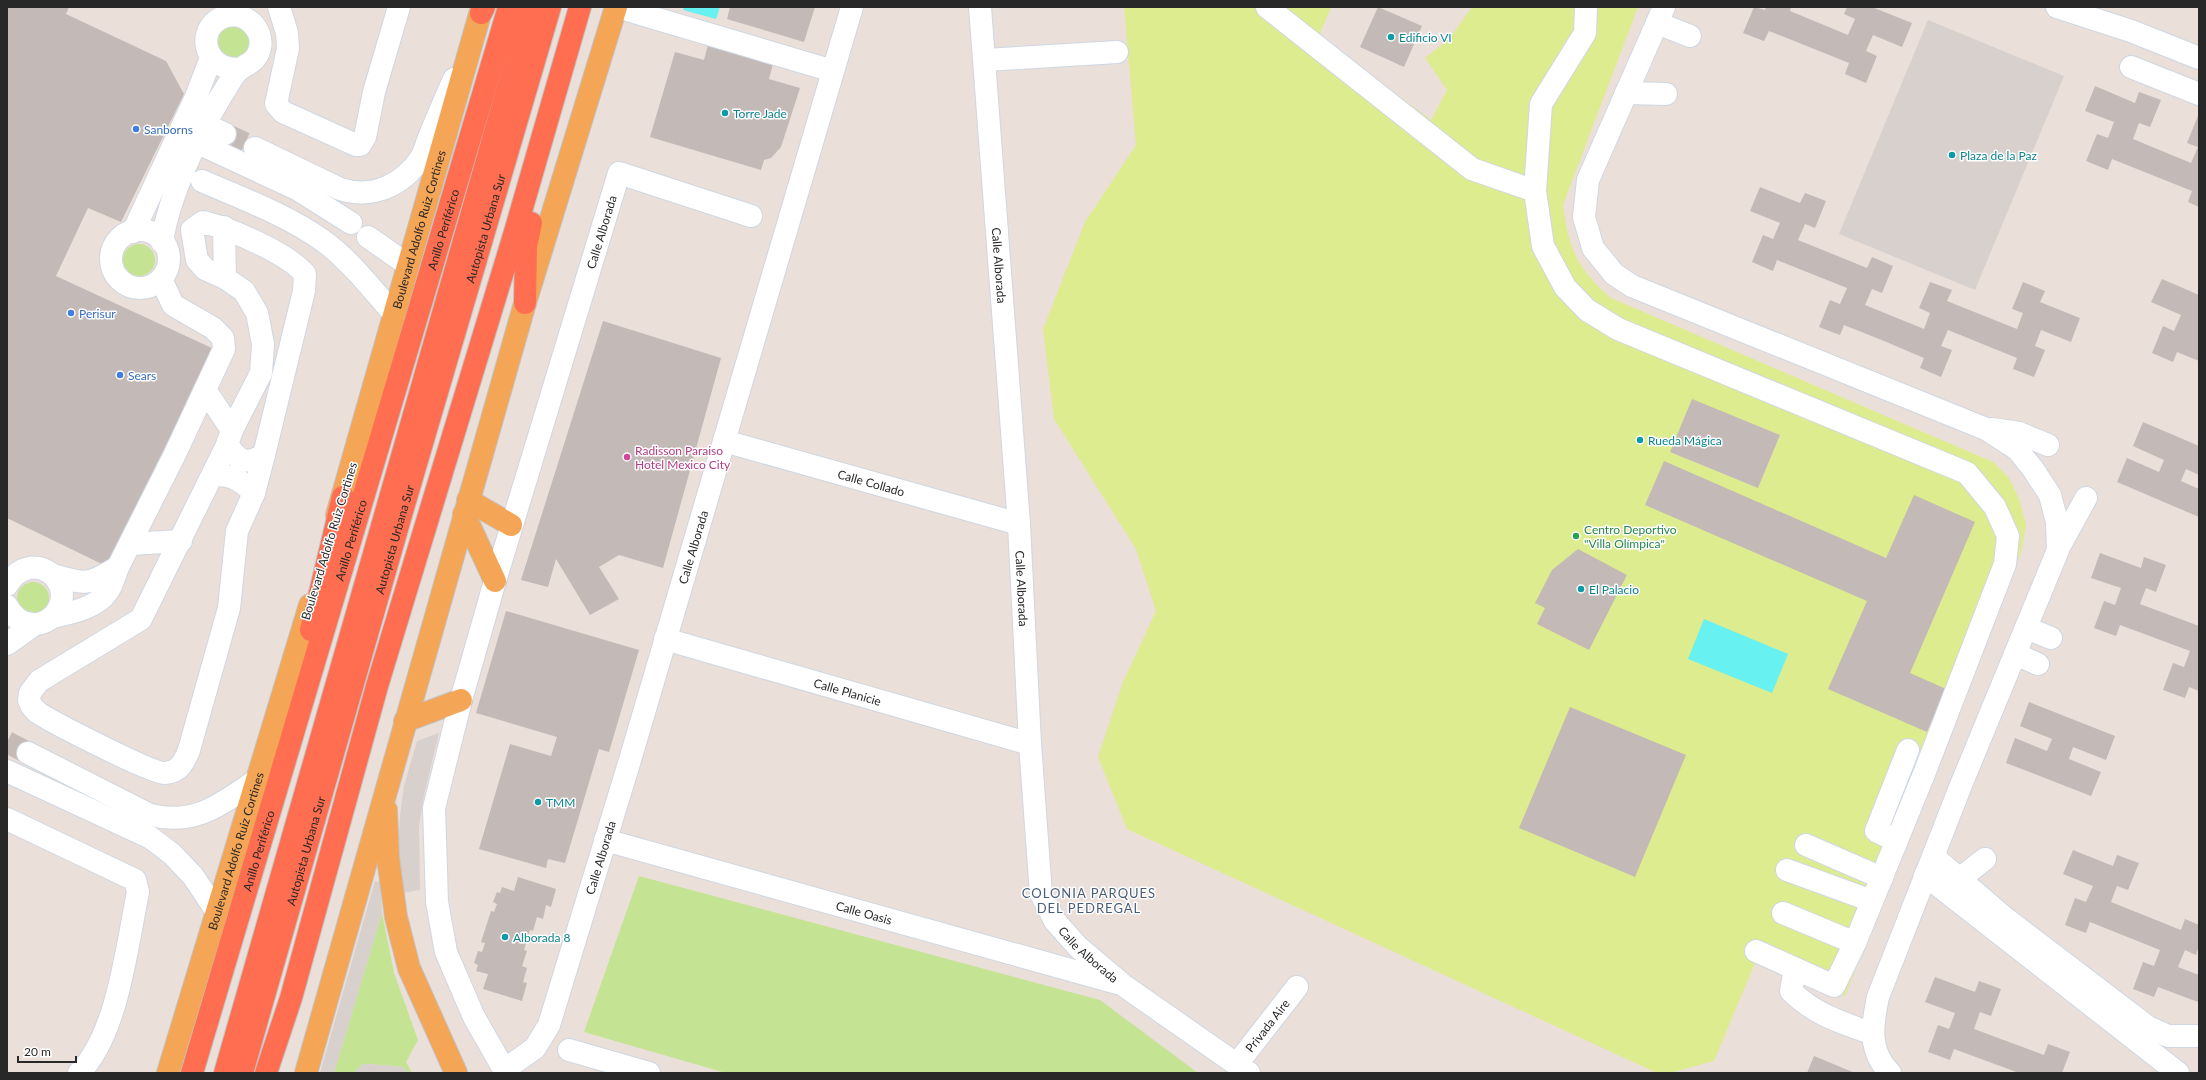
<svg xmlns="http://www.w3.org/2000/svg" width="2206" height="1080" font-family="Lato,sans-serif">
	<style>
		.green { fill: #c4e493 }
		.pitch { fill: #ddec8e; fill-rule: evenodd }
		.plaza { fill: #d7d0cc }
		.water { fill: #68f1f1 }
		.building { fill: #c3b9b6 }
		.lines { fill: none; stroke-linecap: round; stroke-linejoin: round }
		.minor-tunnel { stroke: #c4bab6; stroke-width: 22; stroke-dasharray: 22 11; stroke-linecap: butt }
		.minor-casing { stroke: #ced7e2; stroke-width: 24 }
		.major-casing { stroke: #c3c3c3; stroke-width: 24 }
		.highway-casing { stroke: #c3c3c3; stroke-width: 24 }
		.minor { stroke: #fff; stroke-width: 22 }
		.major { stroke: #f4a555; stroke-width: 22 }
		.highway { stroke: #ff6e50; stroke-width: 22 }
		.culture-dot { fill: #0f9aa8; stroke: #fff; stroke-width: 1.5 }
		.shop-dot { fill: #3f7fe0; stroke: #fff; stroke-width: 1.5 }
		.hotel-dot { fill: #d1479c; stroke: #fff; stroke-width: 1.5 }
		.leisure-dot { fill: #2e9e5b; stroke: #fff; stroke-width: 1.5 }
		.labels { text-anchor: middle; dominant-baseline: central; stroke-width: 3; stroke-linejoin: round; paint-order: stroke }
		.culture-label { font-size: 12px; fill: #0d838f; stroke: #fff; text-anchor: start }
		.shop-label { font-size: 12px; fill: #366cbe; stroke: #fff; text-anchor: start }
		.street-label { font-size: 12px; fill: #282828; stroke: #fff }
		.hotel-label { font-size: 12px; fill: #b23c85; stroke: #fff; text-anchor: start }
		.leisure-label { font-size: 12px; fill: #27864d; stroke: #fff; text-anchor: start }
		.neighbourhood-label { font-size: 13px; letter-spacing: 1px; fill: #485e79; stroke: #fff }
	</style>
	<rect width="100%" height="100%" fill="#ebdfd9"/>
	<path class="green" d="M217 43a16 16 0 1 1 32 0a16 16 0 1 1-32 0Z
		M123 260a16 16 0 1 1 32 0a16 16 0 1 1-32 0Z
		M17 598a16 16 0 1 1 32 0a16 16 0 1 1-32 0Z
		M 639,876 L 1100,1000 L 1198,1073 L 726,1073 L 584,1032 Z
		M 382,913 L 394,973 L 418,1040 L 406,1062 L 412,1073 L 408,1073 L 403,1067 L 368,1064 L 362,1065 L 354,1073 L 334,1073 Z"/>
	<path class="pitch" d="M 1124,7 L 1331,7 L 1319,36 L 1431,120 L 1447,90 L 1425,58 L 1449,39 L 1472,7 L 1638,7 L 1563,205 C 1569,249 1577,269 1611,298 L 1993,462 L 2009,478 L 2019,499 L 2026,524 L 2022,549 L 1845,996 L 1756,961 L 1714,1061 L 1670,1073 L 1657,1073 L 1127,829 L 1098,757 L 1123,682 L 1156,611 L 1136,549 L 1054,419 L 1043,329 L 1085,222 L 1136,145 ZM 1692,400 L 1780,435 L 1758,488 L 1671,452 Z"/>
	<path class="plaza" d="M 1928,20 L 2064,76 L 1975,290 L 1839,234 Z
		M 439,733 L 424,795 L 419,825 L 420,890 L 403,893 L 398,847 L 400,816 L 404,786 L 417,741 Z
		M 375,881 L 380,882 L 382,913 L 334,1073 L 320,1073 Z
		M 368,1064 L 403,1067 L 408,1073 L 354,1073 L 362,1065 Z"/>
	<path class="water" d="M 684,7 L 720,7 L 716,19 L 683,10 Z
		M 1704,619 L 1788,654 L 1772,693 L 1688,659 Z"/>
	<path class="building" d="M 7,7 L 69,7 L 66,14 L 166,61 L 184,94 L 121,222 L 88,208 L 56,276 L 214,349 L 106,566 L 7,518 Z
		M 730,7 L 815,7 L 804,42 L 727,19 Z
		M 1378,7 L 1422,26 L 1404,67 L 1360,47 Z
		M 1754,7 L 1765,10 L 1766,7 L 1791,7 L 1790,11 L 1848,35 L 1855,19 L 1844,14 L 1847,7 L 1872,7 L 1912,23 L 1902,47 L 1873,35 L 1866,51 L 1877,56 L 1866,83 L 1845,74 L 1849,63 L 1769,31 L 1764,41 L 1743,33 Z
		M 709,41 L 774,60 L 769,79 L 800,88 L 781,147 L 771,158 L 764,160 L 761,170 L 650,137 L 675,52 L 704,60 Z
		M 2095,86 L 2135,103 L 2139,92 L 2161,100 L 2150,127 L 2139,123 L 2133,139 L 2191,163 L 2198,147 L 2187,143 L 2199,113 L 2199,207 L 2188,202 L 2192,191 L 2112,159 L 2108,170 L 2086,161 L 2097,134 L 2108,138 L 2114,122 L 2085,111 Z
		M 1760,187 L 1800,203 L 1805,193 L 1826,201 L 1815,228 L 1805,224 L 1798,240 L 1867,268 L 1872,257 L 1893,266 L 1882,293 L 1872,289 L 1865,305 L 1924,329 L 1930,313 L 1919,308 L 1930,282 L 1952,290 L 1947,301 L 2017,329 L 2023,313 L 2012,309 L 2023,282 L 2045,291 L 2040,302 L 2080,318 L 2071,342 L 2041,330 L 2035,346 L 2045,350 L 2034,377 L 2013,369 L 2017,358 L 1948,330 L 1941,346 L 1952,350 L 1941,377 L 1920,368 L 1924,358 L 1884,341 L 1844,325 L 1840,335 L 1819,327 L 1830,300 L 1840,304 L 1847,288 L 1777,260 L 1773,271 L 1752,262 L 1763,235 L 1773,239 L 1780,223 L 1750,211 Z
		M 2162,279 L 2199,295 L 2199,361 L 2177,352 L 2173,362 L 2152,353 L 2163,326 L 2174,331 L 2181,315 L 2151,302 Z
		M 603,321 L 721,358 L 663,568 L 619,555 L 599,567 L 619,599 L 590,615 L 556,559 L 548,587 L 521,580 Z
		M 1692,399 L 1780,435 L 1758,488 L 1670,452 Z
		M 2143,422 L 2199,446 L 2199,475 L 2186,469 L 2181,481 L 2199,489 L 2199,517 L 2117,482 L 2127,458 L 2159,472 L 2164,460 L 2133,446 Z
		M 1664,461 L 1886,558 L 1914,495 L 1975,522 L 1910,673 L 1946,689 L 1927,732 L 1828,689 L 1867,601 L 1645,505 Z
		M 1578,549 L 1627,575 L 1589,650 L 1537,624 L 1545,608 L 1535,603 L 1552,570 Z
		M 2100,553 L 2141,568 L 2144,557 L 2166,565 L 2156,592 L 2146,588 L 2140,604 L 2199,626 L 2199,691 L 2189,687 L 2185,698 L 2163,690 L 2173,663 L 2184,667 L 2190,651 L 2120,625 L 2116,636 L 2094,628 L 2104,601 L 2115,605 L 2121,588 L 2091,578 Z
		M 506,611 L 639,650 L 609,752 L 599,749 L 565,863 L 548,859 L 546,868 L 479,849 L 510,744 L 551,756 L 557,737 L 476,713 Z
		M 2029,702 L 2115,736 L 2106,760 L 2073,747 L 2069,759 L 2101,772 L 2091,796 L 2006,763 L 2015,738 L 2047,751 L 2052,739 L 2020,726 Z
		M 1570,707 L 1686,755 L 1635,877 L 1519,828 Z
		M 2073,850 L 2113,866 L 2117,855 L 2139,863 L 2128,890 L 2117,886 L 2111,902 L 2181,930 L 2185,919 L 2199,925 L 2199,946 L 2196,955 L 2185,950 L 2178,967 L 2199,975 L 2198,1002 L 2158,987 L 2154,997 L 2133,989 L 2143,962 L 2154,966 L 2160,950 L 2090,922 L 2086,933 L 2065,925 L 2075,898 L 2086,902 L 2093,886 L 2063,874 Z
		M 518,877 L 556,889 L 551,907 L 546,905 L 543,919 L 537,917 L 533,931 L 530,930 L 524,950 L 527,951 L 522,966 L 527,968 L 523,982 L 527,983 L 522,1001 L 483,989 L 488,974 L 476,971 L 478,965 L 474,963 L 478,951 L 482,952 L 485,943 L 481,942 L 491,911 L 494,912 L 497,904 L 493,902 L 497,892 L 500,893 L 502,887 L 514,891 Z
		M 1935,977 L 1975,992 L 1979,981 L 2001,989 L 1991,1016 L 1980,1012 L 1974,1029 L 2044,1055 L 2048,1044 L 2070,1052 L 2062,1073 L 2019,1073 L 1954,1049 L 1950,1060 L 1928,1052 L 1938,1025 L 1949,1029 L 1955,1013 L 1925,1002 Z
		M 1814,1056 L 1855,1073 L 1807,1073 Z"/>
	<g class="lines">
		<path class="minor-tunnel" d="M 225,134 L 255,148
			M 7,742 L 28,753"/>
		<g class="minor-casing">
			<g id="minor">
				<path d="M 279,7 L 287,33 L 288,48 L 276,104 L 283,112 L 356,145 L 360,145 L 365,137 L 374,92 L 399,7"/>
				<path d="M 617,7 L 833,71"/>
				<path id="s1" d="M 980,7 L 1019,524 L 1030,744 L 1041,894 L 1055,921 L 1078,947 L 1123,985 L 1249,1073"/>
				<path d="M 1267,7 L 1472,169 L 1535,191"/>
				<path d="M 1586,7 L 1585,33 L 1541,104 L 1535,191 L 1543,246 L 1565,287 L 1587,310 L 1618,329 L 1967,473 L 1995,507 L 2008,536 L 2005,564 L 1924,774 L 1855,943 L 1834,986 L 1756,951"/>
				<path d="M 1664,7 L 1588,180 L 1584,217 L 1593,248 L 1614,274 L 1632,286 L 1986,429 L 2017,449 L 2033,469 L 2050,495 L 2057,522 L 2058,550 L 1961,785 L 1878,997 C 1872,1025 1868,1051 1890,1073"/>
				<path d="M 2057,7 L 2131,31 L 2199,58"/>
				<path d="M 1657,23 L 1690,36"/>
				<path d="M 985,60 L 1117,52"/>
				<path d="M 2131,67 L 2199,94"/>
				<path d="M 1626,93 L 1666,94"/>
				<path d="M 206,125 L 225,134"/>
				<path d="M 198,143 L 297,189 L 351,223"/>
				<path d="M 255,148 L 340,189 C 372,199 402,186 421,158 C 425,151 427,142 430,135 C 438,116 446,97 454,79"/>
				<path d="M 202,181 C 243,199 285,214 322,240 C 350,260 371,288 394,314"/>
				<path d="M 203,222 C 231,229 287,253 305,274 L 304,291 L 264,455 L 254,493 L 237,531 L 229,608 L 189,750 C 184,762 180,772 165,773 C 151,773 56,724 40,714 C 35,711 31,706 29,700 L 30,693 L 39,681 L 141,619 L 227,445 L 232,430 L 261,373 L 263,344 L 257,313 L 244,291 L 225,278 L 205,269 L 197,260 L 192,230 Z"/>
				<path d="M 224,227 L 225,278"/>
				<circle cx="140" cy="259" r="29"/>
				<path d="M 133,232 L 196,97 L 211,58"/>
				<path d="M 368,237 L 408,265"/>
				<path d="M 162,242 C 169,196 197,136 221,96 C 226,89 233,74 240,69 C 249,63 257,61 260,48 C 264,30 246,11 227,16 C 195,24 201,70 239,69"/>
				<path d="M 205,390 L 232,430"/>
				<path d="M 1992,429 L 2019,433 L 2048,445"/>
				<path id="s2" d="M 724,441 L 1019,524"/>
				<path d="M 227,445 C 240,462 245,465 264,455"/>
				<path d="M 213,475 C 231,474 241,480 254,493"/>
				<path d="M 130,544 L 181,541"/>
				<path d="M 2058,549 L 2086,498"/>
				<path d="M 118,567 L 174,456 L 224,349 L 223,338 L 213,328 L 173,305 L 161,279"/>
				<path d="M 7,585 C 31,545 80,582 55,614 C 50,620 41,625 33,624 C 21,624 13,617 7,606"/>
				<path d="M 52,617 C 71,613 97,608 108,591 C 113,584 115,575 118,567 C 89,585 85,585 53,575"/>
				<path d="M 2026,628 L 2051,638"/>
				<path id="s3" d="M 665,639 L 1030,744"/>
				<path d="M 7,644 L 35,624"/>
				<path d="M 2015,654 L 2038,664"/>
				<path d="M 28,753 L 150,815 C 197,826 220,804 257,780"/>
				<path d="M 7,771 L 151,838 L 172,854 L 193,876 L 217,912"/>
				<path d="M 7,819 L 135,880 L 138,892 C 127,945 118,1034 79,1073"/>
				<path id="s4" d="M 605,840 L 1117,983"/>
				<path d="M 1897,841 L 1876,831 L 1908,750"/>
				<path d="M 1806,845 L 1882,878"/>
				<path d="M 1933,856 L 2005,918 L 2148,1027 L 2168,1036 L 2199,1036"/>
				<path d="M 1787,870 L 1872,901"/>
				<path d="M 1925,875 L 2178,1073"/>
				<path d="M 1959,879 L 1985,859"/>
				<path d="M 1783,913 L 1855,943"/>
				<path d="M 1795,969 L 1791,991 C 1815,1015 1841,1022 1873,1034"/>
				<path d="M 569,1050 L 649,1073"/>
				<path id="s5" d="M 1237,1064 L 1297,987"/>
				<path id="s6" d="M 504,1070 L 535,1048 L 549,1025 L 630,760 L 852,7"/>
				<path id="s7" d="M 506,1073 L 474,1017 L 446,952 L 437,902 L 434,808 L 461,700 L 495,581 L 619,173 L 751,216"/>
			</g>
		</g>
		<g class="major-casing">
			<g id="major">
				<path d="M 468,500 L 511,525"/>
				<path d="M 464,514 L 495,581"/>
				<path id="s8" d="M 337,515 L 482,7"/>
				<path d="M 405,721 L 461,700"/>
				<path d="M 386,810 L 388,858 L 396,917 L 409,968 L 456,1073"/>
				<path id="s9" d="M 168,1073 L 310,605"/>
				<path d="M 306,1073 L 525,303 L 616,7"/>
			</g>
		</g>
		<g class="highway-casing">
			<g id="highway">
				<path d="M 481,13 L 484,7"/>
				<path d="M 525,303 L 526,246 L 531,223"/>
				<path d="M 311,630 L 343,497"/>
				<path id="s10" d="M 192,1073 L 509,7"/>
				<path d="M 225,1073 L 531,7"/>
				<path id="s11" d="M 242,1073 L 401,515 L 550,7"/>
				<path d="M 266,1073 L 291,998 L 377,686 L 515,232 L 580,7"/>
			</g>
		</g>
		<use href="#minor" class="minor"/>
		<use href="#major" class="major"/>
		<use href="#highway" class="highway"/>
	</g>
	<g class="culture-dot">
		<circle cx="1391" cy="37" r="4"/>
		<circle cx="725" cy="113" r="4"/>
		<circle cx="1952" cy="155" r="4"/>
		<circle cx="1640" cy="440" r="4"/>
		<circle cx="1581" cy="589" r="4"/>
		<circle cx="538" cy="802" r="4"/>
		<circle cx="505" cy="937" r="4"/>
	</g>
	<g class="shop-dot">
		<circle cx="136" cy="129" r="4"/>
		<circle cx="71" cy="313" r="4"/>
		<circle cx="120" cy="375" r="4"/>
	</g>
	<circle class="hotel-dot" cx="627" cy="457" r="4"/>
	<circle class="leisure-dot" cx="1576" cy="536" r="4"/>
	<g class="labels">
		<g class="culture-label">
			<text x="1399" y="37">Edificio VI</text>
			<text x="733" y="113">Torre Jade</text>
			<text x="1960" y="155">Plaza de la Paz</text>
			<text x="1648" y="440">Rueda Mágica</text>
			<text x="1589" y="589">El Palacio</text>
			<text x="546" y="802">TMM</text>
			<text x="513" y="937">Alborada 8</text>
		</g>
		<g class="shop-label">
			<text x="144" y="129">Sanborns</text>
			<text x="79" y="313">Perisur</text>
			<text x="128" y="375">Sears</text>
		</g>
		<g class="street-label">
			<text stroke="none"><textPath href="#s11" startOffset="879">Autopista Urbana Sur</textPath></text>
			<text stroke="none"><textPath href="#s8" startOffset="297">Boulevard Adolfo Ruiz Cortines</textPath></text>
			<text stroke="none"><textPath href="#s10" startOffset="880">Anillo Periférico</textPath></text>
			<text stroke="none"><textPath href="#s7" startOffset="880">Calle Alborada</textPath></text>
			<text stroke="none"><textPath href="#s1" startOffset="259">Calle Alborada</textPath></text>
			<text stroke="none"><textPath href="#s2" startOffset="153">Calle Collado</textPath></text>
			<text stroke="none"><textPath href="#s11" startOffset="555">Autopista Urbana Sur</textPath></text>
			<text stroke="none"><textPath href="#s10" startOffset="556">Anillo Periférico</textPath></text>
			<text transform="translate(329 541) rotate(-73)">Boulevard Adolfo Ruiz Cortines</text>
			<text stroke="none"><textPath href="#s6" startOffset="564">Calle Alborada</textPath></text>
			<text stroke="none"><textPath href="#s1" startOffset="583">Calle Alborada</textPath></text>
			<text stroke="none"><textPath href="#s3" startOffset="190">Calle Planicie</textPath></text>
			<text stroke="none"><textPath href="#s9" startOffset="232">Boulevard Adolfo Ruiz Cortines</textPath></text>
			<text stroke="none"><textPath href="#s10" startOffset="232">Anillo Periférico</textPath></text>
			<text stroke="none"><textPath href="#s11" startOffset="231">Autopista Urbana Sur</textPath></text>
			<text stroke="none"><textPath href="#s6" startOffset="240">Calle Alborada</textPath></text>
			<text stroke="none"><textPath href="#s4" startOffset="269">Calle Oasis</textPath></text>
			<text stroke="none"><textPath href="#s1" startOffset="967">Calle Alborada</textPath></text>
			<text stroke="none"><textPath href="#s5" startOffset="49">Privada Aire</textPath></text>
		</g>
		<g class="hotel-label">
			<text x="635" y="450">Radisson Paraiso<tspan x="635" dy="14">Hotel Mexico City</tspan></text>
		</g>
		<g class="leisure-label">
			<text x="1584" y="529">Centro Deportivo<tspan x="1584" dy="14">"Villa Olímpica"</tspan></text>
		</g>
		<g class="neighbourhood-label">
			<text x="1089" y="893">COLONIA PARQUES<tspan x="1089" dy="15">DEL PEDREGAL</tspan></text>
		</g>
	</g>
	<rect width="2206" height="1080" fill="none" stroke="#282828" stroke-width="16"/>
	<path d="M18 1056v6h58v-6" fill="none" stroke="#282828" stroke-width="2"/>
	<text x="24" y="1056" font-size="12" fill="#282828" stroke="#ffffff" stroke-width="3" paint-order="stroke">20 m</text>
</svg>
